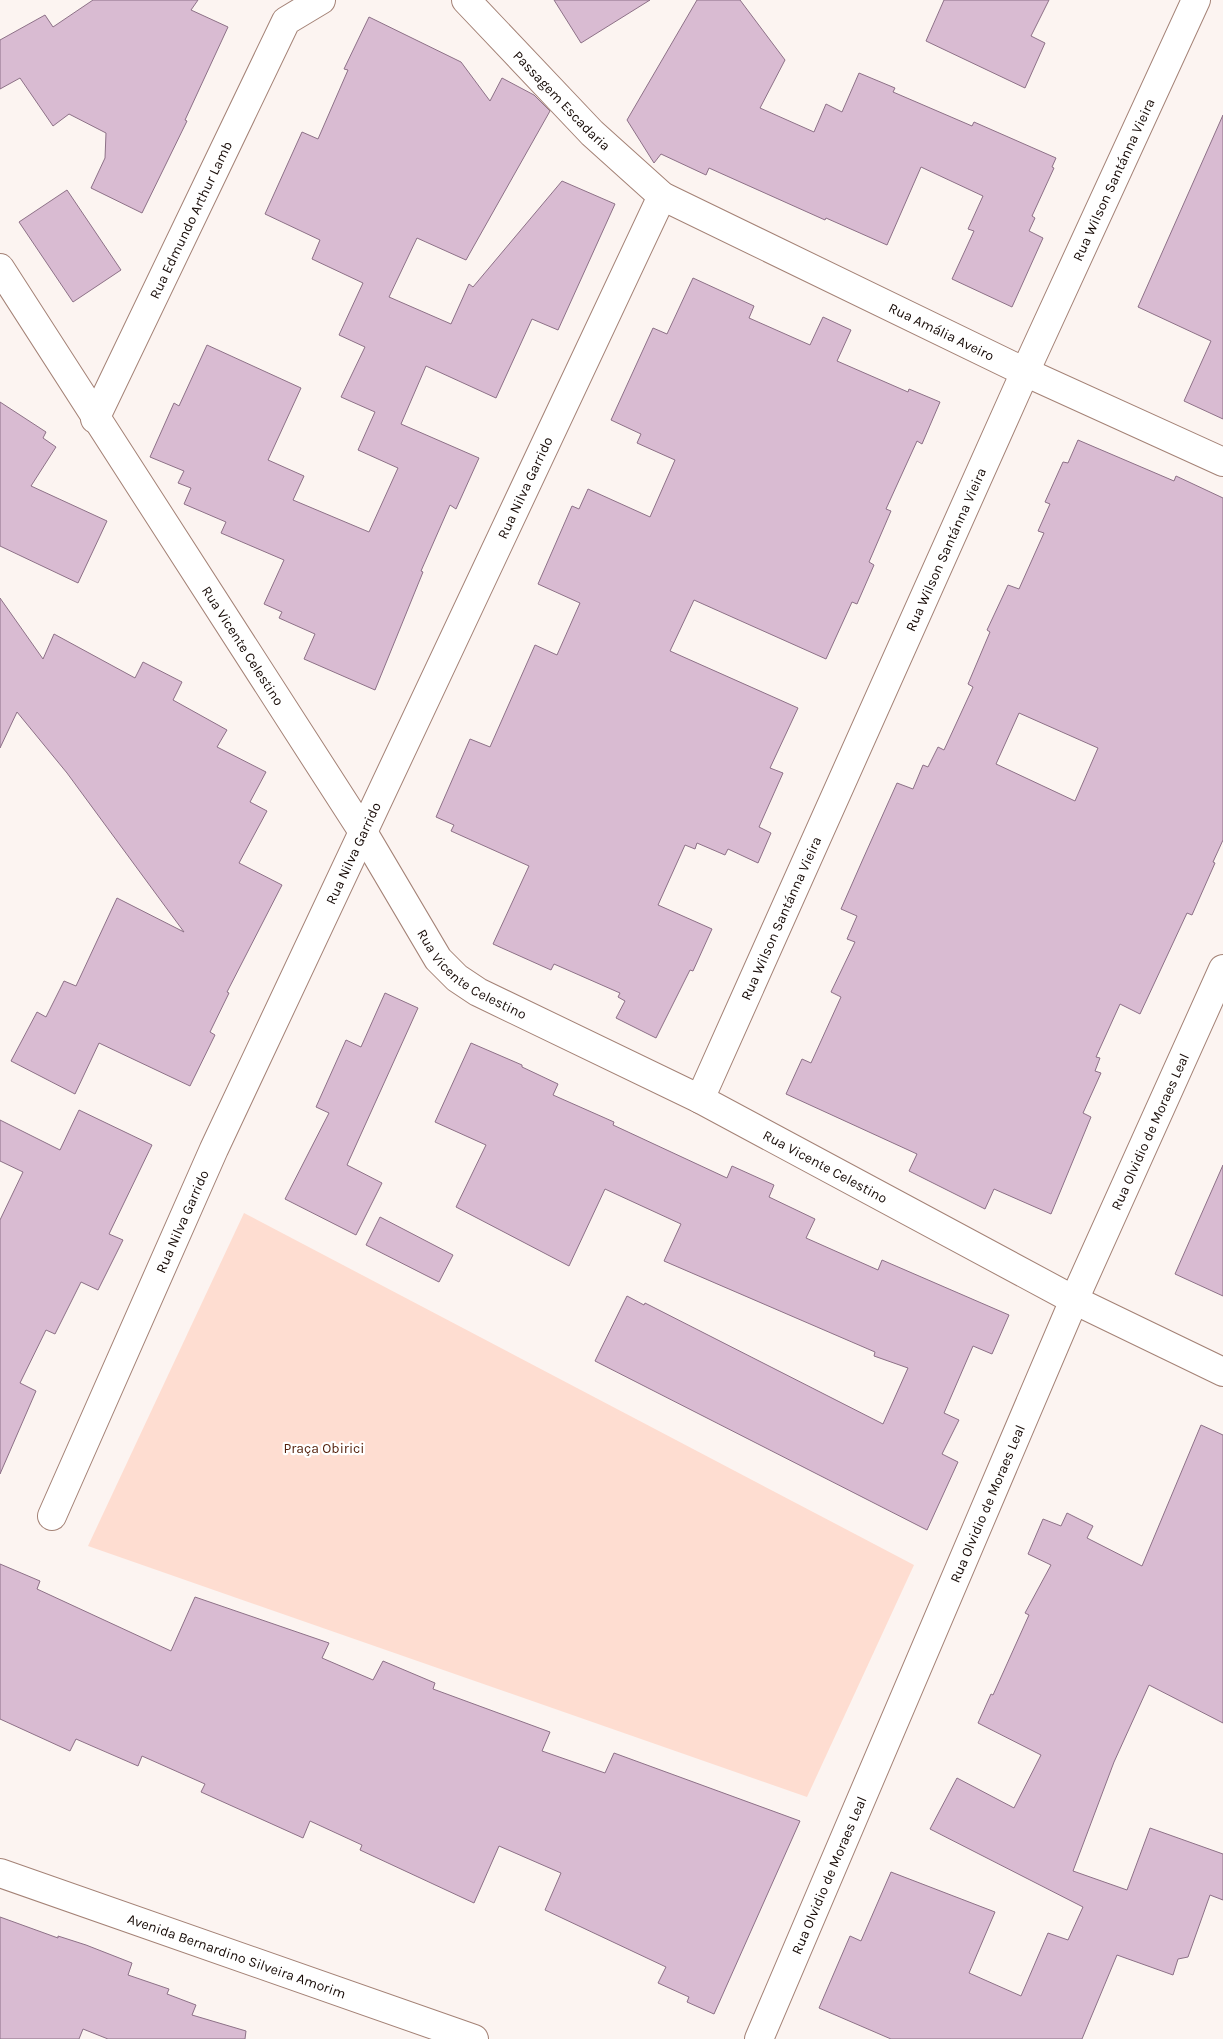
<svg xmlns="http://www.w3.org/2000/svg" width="1223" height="2039" font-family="Karla,sans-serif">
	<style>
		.green { fill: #feddd1 }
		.building { fill: #d9bbd2; stroke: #8d7187; fill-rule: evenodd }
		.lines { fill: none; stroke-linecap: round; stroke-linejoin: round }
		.minor-casing { stroke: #a48276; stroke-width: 30 }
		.minor { stroke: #fff; stroke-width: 28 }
		.labels { text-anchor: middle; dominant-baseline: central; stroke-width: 4.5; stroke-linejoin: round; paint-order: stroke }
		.street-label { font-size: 14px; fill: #170b07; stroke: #fff }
		.park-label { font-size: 14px; fill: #531f0a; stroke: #fff }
	</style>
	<rect width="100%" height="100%" fill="#fcf4f1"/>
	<path class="green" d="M 244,1213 L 914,1565 L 807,1797 L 88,1546 Z"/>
	<path class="building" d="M 93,0 L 198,0 L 191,10 L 228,27 L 185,120 L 187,121 L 142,213 L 91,188 L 105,158 L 106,133 L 69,114 L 53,126 L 20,78 L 0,89 L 0,40 L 45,15 L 53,27 Z
		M 554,0 L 650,0 L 581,43 Z
		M 697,0 L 740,0 L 785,60 L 760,108 L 814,132 L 826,104 L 842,112 L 859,73 L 895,88 L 893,92 L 972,126 L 974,122 L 1056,158 L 1052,167 L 1054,168 L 1032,216 L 1035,218 L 1029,231 L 1043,238 L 1012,307 L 952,279 L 974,231 L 968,229 L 983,196 L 921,167 L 887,245 L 826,218 L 825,220 L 709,168 L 706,175 L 661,154 L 654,163 L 627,120 Z
		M 944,0 L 1049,0 L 1031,36 L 1045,43 L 1025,88 L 926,41 Z
		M 369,17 L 461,62 L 490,101 L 502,78 L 534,95 L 550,111 L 466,260 L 417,238 L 389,297 L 451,324 L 469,284 L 473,287 L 562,181 L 615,204 L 558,330 L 532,319 L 496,398 L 426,366 L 401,424 L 479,458 L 456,509 L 450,505 L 421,571 L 423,572 L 375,690 L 304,659 L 315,634 L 279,618 L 282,612 L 264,604 L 284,560 L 221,533 L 226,522 L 184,504 L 191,488 L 178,483 L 184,471 L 150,457 L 174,403 L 179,406 L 207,345 L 301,388 L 268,460 L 304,476 L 293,500 L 369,532 L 398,468 L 358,450 L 375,412 L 341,397 L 365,347 L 339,335 L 363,283 L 312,259 L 320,240 L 265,214 L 302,132 L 318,139 L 348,70 L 344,69 Z
		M 1223,115 L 1223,419 L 1184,401 L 1211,341 L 1138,307 Z
		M 67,190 L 121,270 L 73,302 L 19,222 Z
		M 693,278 L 754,306 L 749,318 L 810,345 L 823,317 L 851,330 L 837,361 L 908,392 L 909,389 L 940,402 L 922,444 L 917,441 L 886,509 L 891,511 L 869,562 L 874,565 L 857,604 L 852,602 L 826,659 L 694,600 L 670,651 L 798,708 L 770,768 L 783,773 L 759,827 L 771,833 L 758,863 L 728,849 L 725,855 L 697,843 L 695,849 L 685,845 L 658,905 L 712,929 L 693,971 L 690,970 L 656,1038 L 616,1018 L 625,1001 L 618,997 L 620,993 L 554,964 L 551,970 L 493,944 L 529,866 L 451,831 L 454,825 L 436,817 L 470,739 L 490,747 L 535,645 L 557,655 L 580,603 L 538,584 L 572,506 L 579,509 L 588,489 L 650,517 L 675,460 L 637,443 L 641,434 L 611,420 L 653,328 L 667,334 Z
		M 0,402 L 46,432 L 43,438 L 56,447 L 31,486 L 107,521 L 78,583 L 0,546 Z
		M 1078,440 L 1174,481 L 1176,476 L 1223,498 L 1223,840 L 1213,862 L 1215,863 L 1192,915 L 1187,913 L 1140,1014 L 1120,1004 L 1096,1057 L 1100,1058 L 1095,1071 L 1101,1073 L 1083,1113 L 1091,1117 L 1051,1214 L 994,1189 L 985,1209 L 909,1171 L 917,1154 L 786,1094 L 802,1059 L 811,1063 L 841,997 L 831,992 L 855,942 L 847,939 L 857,916 L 841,909 L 863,859 L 897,783 L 913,789 L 923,765 L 928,767 L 938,747 L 944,750 L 973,687 L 968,684 L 990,632 L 987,630 L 1008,585 L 1019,589 L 1044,533 L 1038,531 L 1050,504 L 1045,502 L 1063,462 L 1068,463 ZM 1019,713 L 1098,748 L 1075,801 L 996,764 Z
		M 0,598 L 43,659 L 54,634 L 135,678 L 143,662 L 182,682 L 173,700 L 227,730 L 217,747 L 266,772 L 250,802 L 267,811 L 239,863 L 282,885 L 227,992 L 229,993 L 210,1032 L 215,1035 L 190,1086 L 99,1043 L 75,1094 L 11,1061 L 37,1012 L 46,1017 L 64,981 L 76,986 L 117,898 L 184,932 L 67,773 L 17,712 L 0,748 Z
		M 385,993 L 418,1008 L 347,1165 L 382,1183 L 356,1235 L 285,1199 L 329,1113 L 316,1107 L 346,1040 L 361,1047 Z
		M 471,1043 L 522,1065 L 522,1067 L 558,1084 L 553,1095 L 614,1122 L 613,1125 L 727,1178 L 732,1166 L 774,1185 L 769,1197 L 815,1219 L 806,1238 L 878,1270 L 882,1260 L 1009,1315 L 992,1354 L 973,1346 L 944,1413 L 959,1420 L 942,1454 L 958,1462 L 927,1530 L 595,1361 L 627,1296 L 644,1305 L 645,1303 L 883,1424 L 908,1368 L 874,1356 L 875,1352 L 664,1261 L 681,1224 L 605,1189 L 569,1266 L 456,1207 L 486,1145 L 435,1122 Z
		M 79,1110 L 152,1145 L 109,1234 L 123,1240 L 98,1290 L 81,1282 L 55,1334 L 46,1330 L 20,1383 L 36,1391 L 0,1474 L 0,1220 L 23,1172 L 0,1161 L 0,1120 L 60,1150 Z
		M 1223,1165 L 1223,1296 L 1175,1274 Z
		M 380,1217 L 453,1255 L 439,1282 L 366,1245 Z
		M 1201,1425 L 1223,1435 L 1223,1723 L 1149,1685 L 1114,1762 L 1073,1871 L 1127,1890 L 1150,1828 L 1223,1854 L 1223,1900 L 1210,1895 L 1188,1957 L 1178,1959 L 1173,1975 L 1117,1955 L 1082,2039 L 891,2039 L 819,2008 L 850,1936 L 861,1941 L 891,1872 L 995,1912 L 969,1973 L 1021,1996 L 1048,1933 L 1068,1940 L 1083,1907 L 930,1829 L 957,1778 L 1014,1808 L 1041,1755 L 978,1723 L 991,1694 L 993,1695 L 1029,1615 L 1025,1613 L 1051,1565 L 1028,1554 L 1043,1519 L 1061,1526 L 1067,1513 L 1093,1526 L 1087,1538 L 1142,1566 Z
		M 0,1564 L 40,1581 L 37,1589 L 171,1651 L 195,1597 L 329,1643 L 322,1658 L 373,1680 L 383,1661 L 435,1683 L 433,1689 L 550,1732 L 542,1751 L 605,1773 L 614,1753 L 800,1821 L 714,2014 L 687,2002 L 689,1997 L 658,1983 L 666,1967 L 545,1910 L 561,1873 L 499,1846 L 474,1903 L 360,1850 L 362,1845 L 310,1821 L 303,1838 L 201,1792 L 205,1784 L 142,1756 L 138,1766 L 76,1739 L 70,1751 L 0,1719 Z
		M 0,1917 L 58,1938 L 58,1936 L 86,1945 L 132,1963 L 128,1975 L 169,1989 L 167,1994 L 196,2005 L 192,2015 L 246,2031 L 245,2039 L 108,2039 L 83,2029 L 79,2039 L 0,2039 Z"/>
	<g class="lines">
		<g class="minor-casing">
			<g id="minor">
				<path id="s1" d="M 466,0 L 592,133 L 662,196 L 1025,372 L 1223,462"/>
				<path id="s2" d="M 0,268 L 363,832 L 438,959 L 457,978 L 478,992 L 700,1099 L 1074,1300 L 1223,1372"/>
				<path id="s3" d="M 95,419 L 286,21 L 321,0"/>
				<path id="s4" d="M 700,1099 L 1025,372 L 1196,0"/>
				<path id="s5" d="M 52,1516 L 214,1149 L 662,196"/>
				<path id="s6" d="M 0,1873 L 474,2039"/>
				<path id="s7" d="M 759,2039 L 1074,1300 L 1223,969"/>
			</g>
		</g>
		<use href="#minor" class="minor"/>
	</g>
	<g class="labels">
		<g class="street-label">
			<text stroke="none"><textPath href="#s1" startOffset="139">Passagem Escadaria</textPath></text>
			<text stroke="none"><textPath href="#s4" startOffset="1008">Rua Wilson Santánna Vieira</textPath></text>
			<text stroke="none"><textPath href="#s3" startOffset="221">Rua Edmundo Arthur Lamb</textPath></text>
			<text stroke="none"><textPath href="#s1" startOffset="588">Rua Amália Aveiro</textPath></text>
			<text stroke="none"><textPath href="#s5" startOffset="1132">Rua Nilva Garrido</textPath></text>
			<text stroke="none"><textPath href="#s4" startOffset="602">Rua Wilson Santánna Vieira</textPath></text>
			<text stroke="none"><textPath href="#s2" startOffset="449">Rua Vicente Celestino</textPath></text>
			<text stroke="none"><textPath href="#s5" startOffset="728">Rua Nilva Garrido</textPath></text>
			<text stroke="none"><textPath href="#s4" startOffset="198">Rua Wilson Santánna Vieira</textPath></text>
			<text stroke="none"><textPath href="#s2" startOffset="854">Rua Vicente Celestino</textPath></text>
			<text stroke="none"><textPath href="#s7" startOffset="988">Rua Olvidio de Moraes Leal</textPath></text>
			<text stroke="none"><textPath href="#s2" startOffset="1259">Rua Vicente Celestino</textPath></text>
			<text stroke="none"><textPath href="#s5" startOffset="322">Rua Nilva Garrido</textPath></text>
			<text stroke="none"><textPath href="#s7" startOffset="582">Rua Olvidio de Moraes Leal</textPath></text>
			<text stroke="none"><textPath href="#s7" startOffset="178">Rua Olvidio de Moraes Leal</textPath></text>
			<text stroke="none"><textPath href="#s6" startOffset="251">Avenida Bernardino Silveira Amorim</textPath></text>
		</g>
		<g class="park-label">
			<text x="324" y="1448">Praça Obirici</text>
		</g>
	</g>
</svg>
